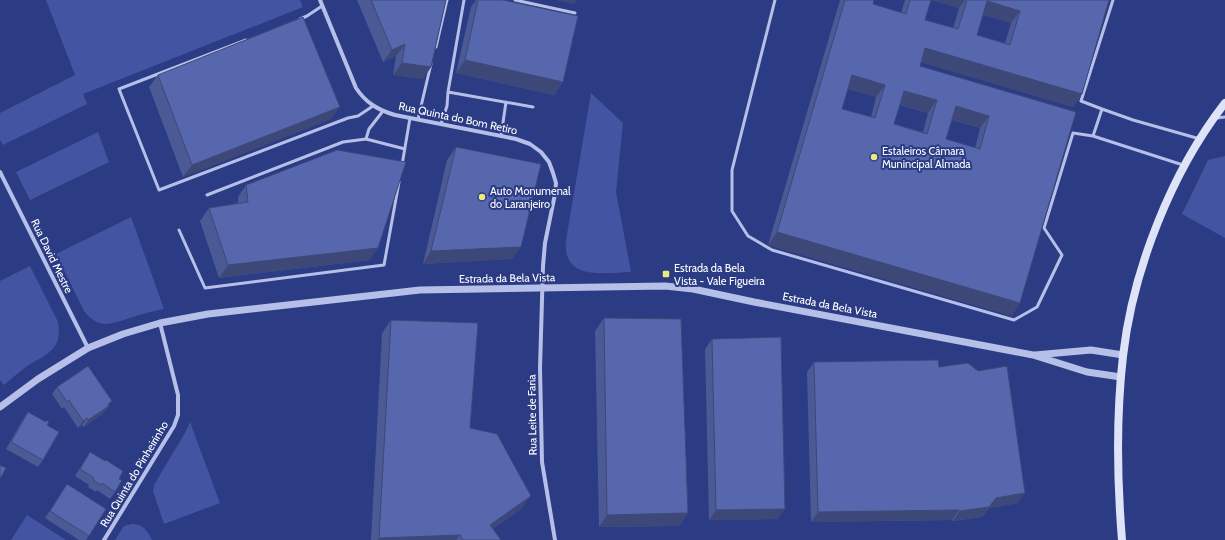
<svg xmlns="http://www.w3.org/2000/svg" width="1225" height="540" font-family="Cabin,sans-serif">
	<style>
		.green { fill: #4355a2 }
		.lines { fill: none; stroke-linecap: round; stroke-linejoin: round }
		.service { stroke: #b5bfe7; stroke-width: 3 }
		.minor { stroke: #b5bfe7; stroke-width: 4 }
		.tertiary { stroke: #b5bfe7; stroke-width: 7 }
		.secondary { stroke: #dee3f7; stroke-width: 8 }
		.wall { fill: #4b5995; fill-rule: evenodd }
		.shaded-wall { fill: #3d4879 }
		.building { fill: #5767ad; stroke: #3d4879; fill-rule: evenodd }
		.poi-dot { fill: #ede97d; stroke: #2b3b84; stroke-width: 1.5 }
		.labels { text-anchor: middle; dominant-baseline: central; stroke-width: 4; stroke-linejoin: round; paint-order: stroke }
		.street-label { font-size: 11px; fill: #fff; stroke: #2b3b84 }
		.poi-label { font-size: 11px; fill: #fff; stroke: #2b3b84; text-anchor: start }
	</style>
	<rect width="100%" height="100%" fill="#2b3b84"/>
	<path class="green" d="M 46,0 L 300,0 L 303,7 L 83,94 L 87,104 L 3,145 L 0,140 L 0,113 L 75,75 Z
		M 591,93 L 623,123 L 616,192 L 631,272 C 603,273 562,281 566,240 Z
		M 98,132 L 109,162 L 30,200 L 16,172 Z
		M 1225,156 L 1225,238 L 1182,214 L 1208,160 Z
		M 131,217 L 164,309 C 153,311 141,314 130,318 C 111,324 99,330 84,311 L 56,254 Z
		M 30,266 L 58,322 C 63,351 46,354 26,367 C 18,373 11,379 4,385 L 0,380 L 0,281 Z
		M 190,422 L 220,503 L 164,524 L 153,491 L 154,485 L 186,431 Z
		M 27,515 L 66,540 L 11,540 Z
		M 132,524 C 143,524 148,531 152,540 L 115,540 L 124,526 Z"/>
	<g class="lines">
		<path class="service" d="M 464,0 L 448,92 L 533,107
			M 515,0 L 575,13
			M 775,0 L 732,170 L 732,211 L 748,236 L 772,250 L 1014,320 L 1037,307 L 1062,255 L 1044,228 L 1073,133 L 1093,136 L 1183,165
			M 300,19 L 307,16 L 322,6
			M 246,40 L 119,89 L 159,190 L 348,118 L 358,116 L 373,106
			M 436,47 L 447,0
			M 1102,109 L 1081,101 L 1113,0
			M 1217,118 L 1225,117
			M 418,119 L 431,64
			M 441,124 L 447,106 L 448,92
			M 501,136 L 506,102
			M 1093,136 L 1102,109 L 1133,120 L 1200,139
			M 366,139 L 369,129 L 383,111
			M 402,165 L 410,118
			M 207,195 L 343,142 L 366,139 L 405,149
			M 179,230 L 205,288 L 384,265 L 399,182"/>
		<path class="minor" d="M 320,0 L 356,88 C 366,103 378,110 395,115 L 516,139 L 530,144 L 541,152 L 549,162 L 553,173 L 556,183 L 555,194 L 545,243 L 543,266 L 540,368 L 542,462 L 555,540
			M 0,172 L 88,348
			M 104,540 L 174,426 L 178,415 L 178,395 L 160,323"/>
		<path class="tertiary" d="M 1035,355 L 1091,350 L 1123,355
			M 0,407 L 38,379 L 88,348 L 123,334 L 160,323 L 208,314 L 420,290 L 665,286 L 693,289 L 754,302 L 1033,355 L 1087,372 L 1121,377"/>
		<path class="secondary" d="M 1122,540 C 1117,479 1116,417 1123,356 C 1133,269 1172,171 1225,103"/>
	</g>
	<path class="wall" d="M 357,0 L 446,0 L 431,67 L 423,79 L 393,75 L 396,56 L 383,62 Z
		M 476,0 L 478,0 L 563,82 L 554,95 L 456,73 L 471,7 Z
		M 840,0 L 874,0 L 873,4 L 901,13 L 905,0 L 931,0 L 925,20 L 953,28 L 959,8 L 931,0 L 1109,0 L 1082,94 L 1073,107 L 921,62 L 920,66 L 1076,112 L 1012,316 L 768,245 ZM 983,15 L 1011,23 L 1005,43 L 977,35 ZM 848,89 L 876,97 L 871,117 L 842,109 ZM 900,105 L 928,113 L 923,132 L 894,124 ZM 952,120 L 980,128 L 975,148 L 946,139 Z
		M 158,75 L 331,119 L 183,177 L 149,87 Z
		M 456,147 L 512,259 L 423,264 L 447,160 Z
		M 246,185 L 370,260 L 219,278 L 200,221 L 209,208 L 238,203 L 238,197 Z
		M 604,318 L 688,513 L 679,526 L 599,527 L 595,331 Z
		M 391,320 L 470,428 L 522,508 L 493,529 L 501,540 L 371,540 L 382,333 Z
		M 712,339 L 778,519 L 709,520 L 705,349 Z
		M 814,362 L 939,367 L 1018,503 L 989,508 L 982,517 L 953,521 L 952,520 L 811,522 L 807,372 Z
		M 57,387 L 109,406 L 104,413 L 84,427 L 82,425 L 78,428 L 64,407 L 62,409 L 52,394 Z
		M 28,412 L 47,425 L 43,460 L 38,467 L 6,449 L 23,419 Z
		M 90,452 L 119,479 L 115,492 L 110,499 L 97,490 L 96,492 L 88,487 L 89,485 L 75,476 Z
		M 67,484 L 106,509 L 86,540 L 79,540 L 45,518 Z"/>
	<path class="shaded-wall" d="M 556,0 L 577,0 L 574,4 Z
		M 931,0 L 965,0 L 959,8 Z
		M 987,1 L 1020,11 L 1011,23 L 978,14 Z
		M 405,44 L 396,56 L 383,62 L 392,50 Z
		M 925,48 L 1082,94 L 1073,107 L 916,61 Z
		M 465,60 L 563,82 L 554,95 L 456,73 Z
		M 402,63 L 431,67 L 423,79 L 393,75 Z
		M 852,75 L 885,85 L 876,97 L 843,88 Z
		M 904,91 L 937,100 L 928,113 L 895,103 Z
		M 956,106 L 989,116 L 980,128 L 947,118 Z
		M 340,107 L 331,119 L 183,177 L 192,165 Z
		M 777,232 L 1020,303 L 1012,316 L 768,245 Z
		M 521,247 L 512,259 L 423,264 L 431,251 Z
		M 378,248 L 370,260 L 219,278 L 228,265 Z
		M 112,401 L 104,413 L 84,427 L 88,420 Z
		M 87,418 L 82,425 L 78,428 L 83,421 Z
		M 1025,493 L 1018,503 L 989,508 L 982,517 L 953,521 L 960,511 L 996,498 Z
		M 531,496 L 522,508 L 481,537 L 490,525 Z
		M 785,509 L 778,519 L 709,520 L 716,510 Z
		M 959,510 L 952,520 L 811,522 L 818,512 Z
		M 688,513 L 679,526 L 599,527 L 607,515 Z
		M 460,535 L 456,540 L 378,540 L 379,538 Z"/>
	<path class="building" d="M 371,0 L 446,0 L 431,67 L 402,63 L 405,44 L 392,50 Z
		M 478,0 L 503,0 L 578,16 L 563,82 L 465,60 Z
		M 845,0 L 874,0 L 873,4 L 906,14 L 910,0 L 931,0 L 925,20 L 958,29 L 967,0 L 1109,0 L 1082,94 L 925,48 L 920,66 L 1076,112 L 1020,303 L 777,232 ZM 987,1 L 1020,11 L 1010,45 L 977,35 ZM 852,75 L 885,85 L 875,118 L 842,109 ZM 904,91 L 937,100 L 927,134 L 894,124 ZM 956,106 L 989,116 L 980,149 L 946,139 Z
		M 303,17 L 340,107 L 192,165 L 158,75 Z
		M 456,147 L 541,164 L 521,247 L 431,251 Z
		M 337,150 L 406,162 L 378,248 L 228,265 L 209,208 L 248,202 L 246,185 Z
		M 604,318 L 681,319 L 688,513 L 607,515 Z
		M 391,320 L 478,323 L 470,428 L 497,434 L 531,496 L 490,525 L 501,540 L 463,540 L 460,535 L 379,538 Z
		M 781,337 L 785,509 L 716,510 L 712,339 Z
		M 938,360 L 939,367 L 968,363 L 978,371 L 1007,366 L 1025,493 L 996,498 L 989,507 L 960,511 L 959,510 L 818,512 L 814,362 Z
		M 88,366 L 112,401 L 108,404 L 109,406 L 88,420 L 87,418 L 83,421 L 69,400 L 67,402 L 57,387 Z
		M 28,412 L 46,422 L 47,420 L 49,422 L 47,425 L 59,432 L 43,460 L 11,442 Z
		M 90,452 L 105,461 L 106,460 L 123,471 L 119,479 L 122,480 L 115,492 L 102,483 L 101,485 L 93,480 L 94,478 L 80,469 Z
		M 0,465 L 6,468 L 0,479 Z
		M 67,484 L 106,509 L 89,536 L 50,511 Z"/>
	<g class="poi-dot">
		<circle cx="874" cy="157" r="4"/>
		<circle cx="482" cy="197" r="4"/>
		<rect x="662" y="270" width="8" height="8" rx="2"/>
	</g>
	<g class="labels">
		<g class="street-label">
			<text transform="translate(458 118) rotate(12)">Rua Quinta do Bom Retiro</text>
			<text transform="translate(52 256) rotate(64)">Rua David Mestre</text>
			<text transform="translate(507 278) rotate(-1)">Estrada da Bela Vista</text>
			<text transform="translate(830 305) rotate(11)">Estrada da Bela Vista</text>
			<text transform="translate(532 415) rotate(-91)">Rua Leite de Faria</text>
			<text transform="translate(134 474) rotate(-59)">Rua Quinta do Pinheirinho</text>
		</g>
		<g class="poi-label">
			<text x="882" y="151">Estaleiros Câmara<tspan x="882" dy="13">Munincipal Almada</tspan></text>
			<text x="490" y="191">Auto Monumenal<tspan x="490" dy="13">do Laranjeiro</tspan></text>
			<text x="674" y="268">Estrada da Bela<tspan x="674" dy="13">Vista - Vale Figueira</tspan></text>
		</g>
	</g>
</svg>
